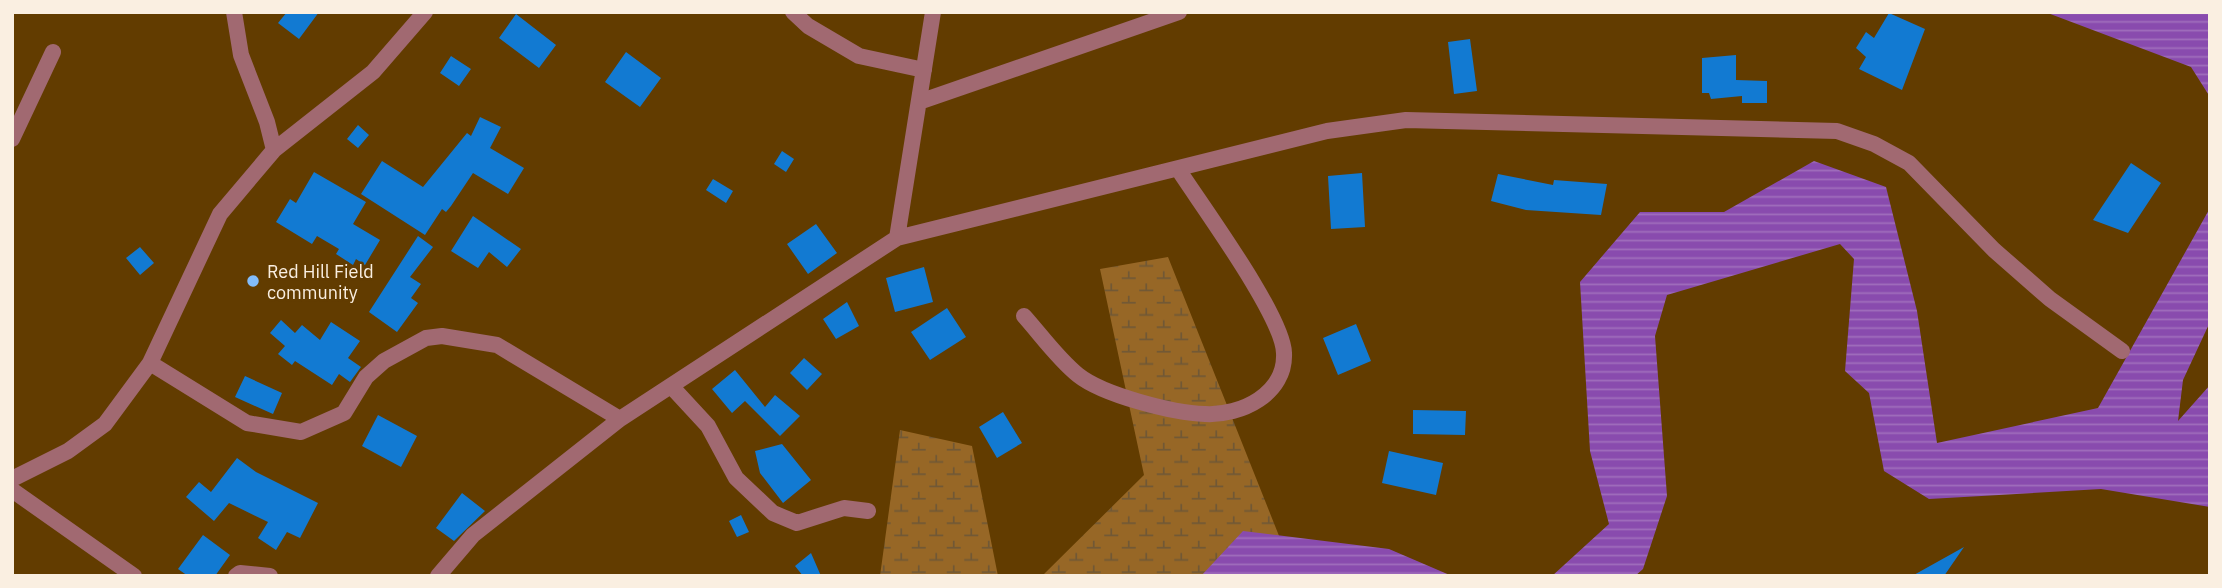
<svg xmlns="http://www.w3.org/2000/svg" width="2222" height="588" font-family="'IBM Plex Sans',sans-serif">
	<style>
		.wetland { fill: url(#wetland-marsh) }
		.water { fill: url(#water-rules) }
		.building { fill: #127ad2 }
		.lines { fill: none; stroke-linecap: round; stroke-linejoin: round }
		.street { stroke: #a16971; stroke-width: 16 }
		.poi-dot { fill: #82bcfa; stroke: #623c00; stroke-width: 2.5 }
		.labels { text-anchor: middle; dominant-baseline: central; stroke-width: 5; stroke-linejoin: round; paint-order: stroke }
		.poi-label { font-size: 18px; fill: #faefe1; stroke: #623c00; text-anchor: start }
	</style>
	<defs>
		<pattern id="wetland-marsh" width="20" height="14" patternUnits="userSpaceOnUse" patternTransform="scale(1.75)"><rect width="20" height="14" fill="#976726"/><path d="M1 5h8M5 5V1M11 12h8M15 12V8" fill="none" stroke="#715835"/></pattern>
		<pattern id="water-rules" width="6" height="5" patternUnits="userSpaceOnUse" patternTransform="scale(1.75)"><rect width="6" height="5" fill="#894bae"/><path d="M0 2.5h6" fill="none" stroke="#a06ebc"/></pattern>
	</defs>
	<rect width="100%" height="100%" fill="#623c00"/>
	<path class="wetland" d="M 1168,257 L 1295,576 L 1042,576 L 1144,475 L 1100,269 Z
		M 900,430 L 972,446 L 998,576 L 880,576 Z"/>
	<path class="water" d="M 2045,12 L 2210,12 L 2210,97 L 2191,67 Z
		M 1814,161 L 1886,187 L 1917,311 L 1937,443 L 2098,408 L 2210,208 L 2210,322 L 2183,380 L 2178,421 L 2210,385 L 2210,507 L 2101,489 L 1929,499 L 1884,471 L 1869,393 L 1845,371 L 1854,259 L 1840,244 L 1667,295 L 1655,336 L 1667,496 L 1643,569 L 1635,576 L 1552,576 L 1609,524 L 1590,451 L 1580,282 L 1640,212 L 1724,212 Z
		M 1243,531 L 1389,549 L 1452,576 L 1201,576 Z"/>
	<path class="building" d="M 287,12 L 319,12 L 299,39 L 278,23 Z
		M 1889,13 L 1925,29 L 1902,90 L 1859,69 L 1866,57 L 1856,48 L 1866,32 L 1874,38 Z
		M 516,14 L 556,45 L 539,68 L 499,38 Z
		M 1470,39 L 1477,91 L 1454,94 L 1448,42 Z
		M 626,52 L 661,78 L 640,107 L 605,82 Z
		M 1736,55 L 1736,80 L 1767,81 L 1767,103 L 1742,103 L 1742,96 L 1711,99 L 1709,93 L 1702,93 L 1702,58 Z
		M 451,56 L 471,69 L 459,86 L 440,73 Z
		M 480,117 L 501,127 L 490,148 L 524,168 L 508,194 L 473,173 L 451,206 L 446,212 L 442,209 L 425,235 L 361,194 L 382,161 L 423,187 L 467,133 L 471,136 Z
		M 358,125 L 369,135 L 358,148 L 347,139 Z
		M 782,151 L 794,159 L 786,172 L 774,164 Z
		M 2131,163 L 2161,183 L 2128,233 L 2093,220 Z
		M 314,172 L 366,202 L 353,224 L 380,240 L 365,265 L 356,259 L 353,265 L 336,254 L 339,249 L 317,236 L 312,244 L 276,222 L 290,199 L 296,203 Z
		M 1362,173 L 1365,227 L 1331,229 L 1328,176 Z
		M 1498,174 L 1553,185 L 1554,180 L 1607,184 L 1601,215 L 1526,210 L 1491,201 Z
		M 713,179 L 733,191 L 726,203 L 706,190 Z
		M 473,216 L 521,249 L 507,267 L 489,252 L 478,268 L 451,251 Z
		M 816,224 L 837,253 L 808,274 L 787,244 Z
		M 418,236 L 433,247 L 410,277 L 421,284 L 411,298 L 418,303 L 397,332 L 369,312 Z
		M 140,247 L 154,263 L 140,275 L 126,258 Z
		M 924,267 L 933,302 L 895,312 L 886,278 Z
		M 847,302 L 859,326 L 836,339 L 823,319 Z
		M 947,308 L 966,337 L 930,360 L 911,332 Z
		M 281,320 L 295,333 L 302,325 L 320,340 L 331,322 L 360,341 L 348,358 L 361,367 L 350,382 L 339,374 L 332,385 L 295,361 L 292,365 L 278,354 L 285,346 L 270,333 Z
		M 1356,324 L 1371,361 L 1338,375 L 1323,338 Z
		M 804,358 L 822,374 L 807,390 L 790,373 Z
		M 735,370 L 765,407 L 775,395 L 800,416 L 780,436 L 745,401 L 732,413 L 712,389 Z
		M 245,376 L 282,393 L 273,414 L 235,397 Z
		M 1413,410 L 1466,411 L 1465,435 L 1413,434 Z
		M 1003,412 L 1022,443 L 997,458 L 979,427 Z
		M 378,415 L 417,436 L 401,467 L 362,446 Z
		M 782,444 L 811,480 L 783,503 L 760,473 L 755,451 Z
		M 1389,451 L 1443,463 L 1436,495 L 1382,483 Z
		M 237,458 L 256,472 L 318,503 L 300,538 L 287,532 L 276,550 L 258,538 L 268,522 L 229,503 L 214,521 L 186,497 L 199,482 L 211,492 Z
		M 462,493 L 485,511 L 454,541 L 436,528 Z
		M 741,515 L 749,532 L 737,537 L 729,521 Z
		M 203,535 L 230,555 L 215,576 L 188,576 L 178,569 Z
		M 1964,547 L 1944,576 L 1912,576 Z
		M 811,553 L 821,576 L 803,576 L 795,566 Z"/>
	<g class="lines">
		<path class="street" d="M 234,12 L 241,55 L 267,122 L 274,150
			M 793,12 L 808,26 L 859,56 L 924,70
			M 919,102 L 1179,12
			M 12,139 L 53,52
			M 897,238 L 933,12
			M 1024,316 C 1041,335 1058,359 1078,375 C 1103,395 1173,413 1205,414 C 1241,416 1286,394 1284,353 C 1283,316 1202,206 1178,169
			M 150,363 L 247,423 L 301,432 L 344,413 L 366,377 L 384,361 L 426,338 L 442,336 L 497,345 L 620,419
			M 671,386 L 708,426 L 736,478 L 773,513 L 797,523 L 844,508 L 868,511
			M 12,479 L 68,451 L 105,424 L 150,363 L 220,214 L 274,150 L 373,72 L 425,12
			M 12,490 L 134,576
			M 236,576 L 240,573 L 270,576
			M 438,576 L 473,535 L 620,419 L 897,238 L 1327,131 L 1406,120 L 1837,131 L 1874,144 L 1909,163 L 1994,250 L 2050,299 L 2122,351"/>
	</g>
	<circle class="poi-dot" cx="253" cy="281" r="7"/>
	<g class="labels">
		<g class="poi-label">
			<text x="267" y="271">Red Hill Field<tspan x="267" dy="21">community</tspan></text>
		</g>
	</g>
	<rect width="2222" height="588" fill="none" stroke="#faefe1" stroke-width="28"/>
</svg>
